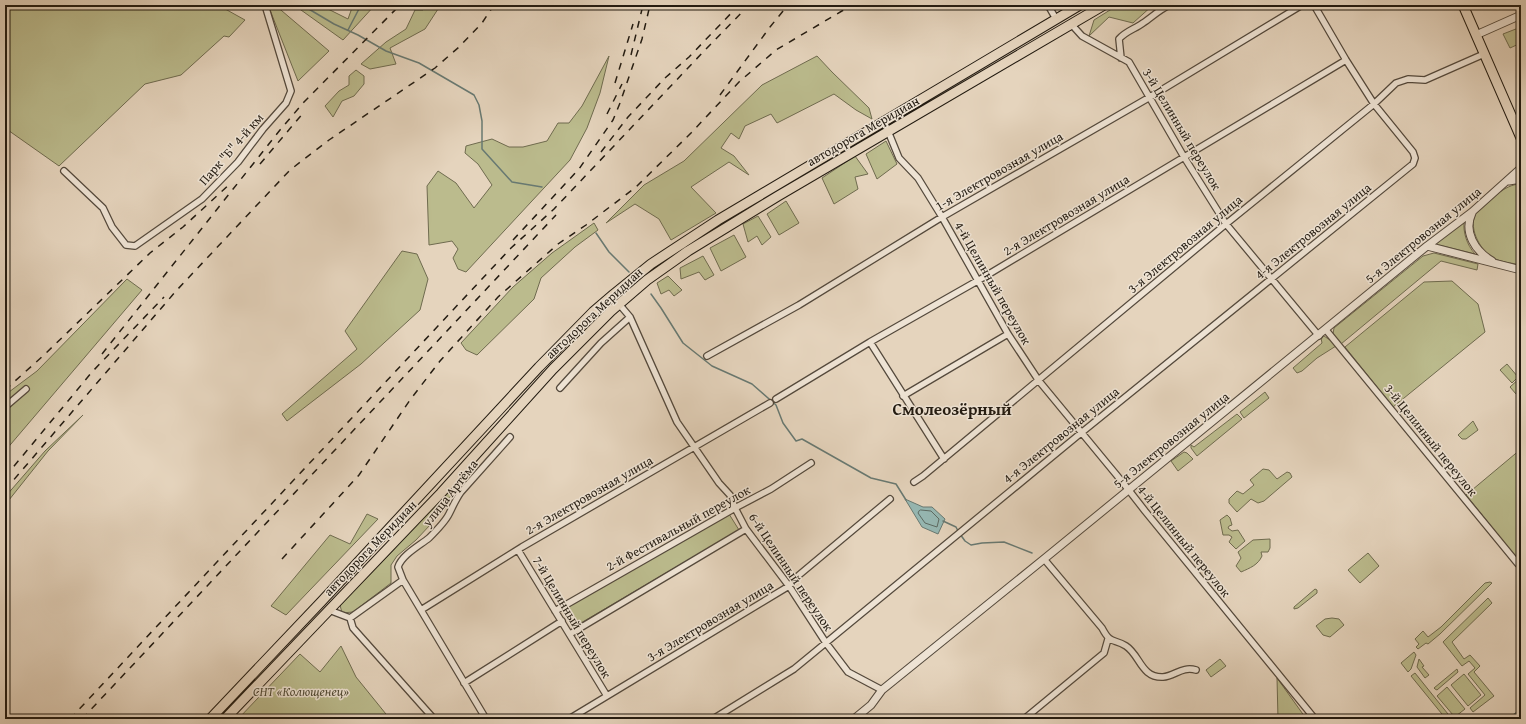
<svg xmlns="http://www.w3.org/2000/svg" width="1526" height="724" font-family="'Gentium Book Plus',serif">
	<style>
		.green { fill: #bbbb8d; stroke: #6f6b4f }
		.water { fill: #96b8b3; stroke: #687972 }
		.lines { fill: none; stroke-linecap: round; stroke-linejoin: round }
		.shore { stroke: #5c6a62; stroke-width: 1 }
		.stream { stroke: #687972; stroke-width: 1.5 }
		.minor-casing { stroke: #54493c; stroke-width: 8 }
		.tertiary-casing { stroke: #54493c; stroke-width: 9 }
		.primary-casing { stroke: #231b11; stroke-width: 11 }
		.minor { stroke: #eee3d4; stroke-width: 5.5 }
		.tertiary { stroke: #eee3d4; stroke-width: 7 }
		.primary { stroke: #e5d4bd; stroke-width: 9 }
		.rail { stroke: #231b11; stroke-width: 1.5; stroke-dasharray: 7 7; stroke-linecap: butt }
		.labels { text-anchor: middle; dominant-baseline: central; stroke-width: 3; stroke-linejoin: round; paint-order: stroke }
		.street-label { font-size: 13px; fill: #231b11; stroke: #eee3d4 }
		.park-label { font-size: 13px; font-style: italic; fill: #514b36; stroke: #eee3d4 }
		.district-label { font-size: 17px; font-weight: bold; fill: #231b11; stroke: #eee3d4 }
	</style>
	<rect width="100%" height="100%" fill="#e5d4bd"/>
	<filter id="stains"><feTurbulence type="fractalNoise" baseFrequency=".005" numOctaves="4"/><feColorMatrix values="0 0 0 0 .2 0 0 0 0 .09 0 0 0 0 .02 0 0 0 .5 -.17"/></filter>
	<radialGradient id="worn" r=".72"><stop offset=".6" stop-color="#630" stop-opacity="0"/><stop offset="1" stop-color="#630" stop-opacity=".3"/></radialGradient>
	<path class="green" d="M 5,5 L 218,5 L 245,20 L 229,37 L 224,36 L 181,75 L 145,84 L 59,166 L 5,128 Z
		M 268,5 L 275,5 L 329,51 L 298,81 Z
		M 294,5 L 320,5 L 348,19 L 353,5 L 375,5 L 343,40 Z
		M 426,5 L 440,6 L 425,29 L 390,48 L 396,64 L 370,69 L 361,64 L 386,42 L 406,29 L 415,10 L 423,10 Z
		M 1118,5 L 1153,5 L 1133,23 L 1109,17 L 1089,36 L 1094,20 Z
		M 1521,27 L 1521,43 L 1510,48 L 1503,34 Z
		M 609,56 L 600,93 L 587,128 L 570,160 L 466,272 L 458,269 L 453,258 L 458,249 L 452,241 L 429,245 L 427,186 L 438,171 L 456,183 L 474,208 L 492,185 L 478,164 L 465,153 L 466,146 L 492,139 L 509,147 L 523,147 L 547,141 L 558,123 L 569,123 L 582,106 Z
		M 817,56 L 832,72 L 869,108 L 872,119 L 856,110 L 834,94 L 777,123 L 771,114 L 745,126 L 739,139 L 731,133 L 721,148 L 734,156 L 749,175 L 729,162 L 691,187 L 716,213 L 671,240 L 659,219 L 635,204 L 606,223 L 644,185 L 684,161 L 762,85 Z
		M 356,70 L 364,76 L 364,84 L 354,96 L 342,101 L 333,117 L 325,106 L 339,91 L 349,85 L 349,76 Z
		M 886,141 L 897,164 L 877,179 L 866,154 Z
		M 855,156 L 868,174 L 855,177 L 858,189 L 834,204 L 822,178 Z
		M 1521,184 L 1521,265 C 1512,263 1501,262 1493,258 C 1479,249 1467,226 1477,211 C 1490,201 1504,184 1521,184 Z
		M 786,201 L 799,223 L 779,235 L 767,214 Z
		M 758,216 L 771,237 L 762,245 L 757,236 L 748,242 L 743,224 Z
		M 1464,221 C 1463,233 1467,245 1475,254 L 1436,244 Z
		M 594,223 L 598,230 L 575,247 L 541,278 L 534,299 L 477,355 L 466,350 L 461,343 L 513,287 L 552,253 Z
		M 734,235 L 746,257 L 721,271 L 710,248 Z
		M 402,251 L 417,254 L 428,279 L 420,310 L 361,364 L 287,421 L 282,414 L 357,349 L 345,331 Z
		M 1434,253 L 1478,264 L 1477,270 L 1441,261 L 1341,344 L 1333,334 L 1334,328 L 1423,256 Z
		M 703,256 L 714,275 L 705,280 L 699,272 L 681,279 L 680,268 Z
		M 668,276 L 682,290 L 674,296 L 669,290 L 661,294 L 657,283 Z
		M 127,279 L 142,290 L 5,451 L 5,395 L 37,371 Z
		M 1452,281 L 1478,304 L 1485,332 L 1393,407 L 1345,347 L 1424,282 Z
		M 1324,336 L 1330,340 L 1336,346 L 1317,358 L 1302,371 L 1297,373 L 1293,368 L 1322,343 L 1321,338 Z
		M 1507,364 L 1518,377 L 1512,383 L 1500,370 Z
		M 1521,377 L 1521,390 L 1516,394 L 1510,387 Z
		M 1265,392 L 1269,398 L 1244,418 L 1240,412 Z
		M 1237,414 L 1242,419 L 1197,456 L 1191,448 L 1191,445 L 1194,447 Z
		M 83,415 L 48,451 L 5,505 L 5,497 L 45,451 Z
		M 1473,421 L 1478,430 L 1466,439 L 1462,439 L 1458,435 Z
		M 1521,449 L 1521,572 L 1519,570 L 1516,557 L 1466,495 Z
		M 1184,452 L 1187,453 L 1193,459 L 1178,471 L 1171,461 Z
		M 470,467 L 475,470 L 450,497 L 445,509 L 416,540 L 397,556 L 391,565 L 391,583 L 353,612 L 342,613 L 340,605 L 386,558 Z
		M 1263,469 L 1269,470 L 1277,479 L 1287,472 L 1290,473 L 1292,477 L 1264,501 L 1258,503 L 1251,499 L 1237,512 L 1229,503 L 1229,499 L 1237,491 L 1243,494 L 1254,485 L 1250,480 Z
		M 367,514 L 378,519 L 286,615 L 271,606 L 330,535 L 350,544 Z
		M 729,514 L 739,530 L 574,627 L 563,610 Z
		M 1227,515 L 1230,518 L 1232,525 L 1229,526 L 1228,528 L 1232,531 L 1238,530 L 1245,541 L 1236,549 L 1229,542 L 1232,537 L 1229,535 L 1223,535 L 1220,520 Z
		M 1270,539 L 1270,548 L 1268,552 L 1261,552 L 1262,556 C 1258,565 1250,568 1241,572 L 1236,566 L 1241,558 L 1238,552 L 1253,540 Z
		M 1368,553 L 1379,566 L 1360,583 L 1348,570 Z
		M 1490,582 L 1492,583 L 1440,634 L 1428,644 L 1426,643 L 1418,649 L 1416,647 L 1419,644 L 1415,639 L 1423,631 L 1428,637 L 1441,627 L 1485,583 Z
		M 1315,589 L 1317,590 L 1317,593 L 1298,608 L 1294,609 L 1294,607 Z
		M 1488,598 L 1492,603 L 1452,642 L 1464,659 L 1470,655 L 1480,666 L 1474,672 L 1494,696 L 1473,712 L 1470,708 L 1485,695 L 1468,674 L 1475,668 L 1469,661 L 1462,666 L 1443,642 Z
		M 1332,618 L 1339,619 L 1344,625 L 1330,637 L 1323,635 L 1316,626 L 1325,619 Z
		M 341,646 L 356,677 L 390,719 L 238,719 L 300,654 L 320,672 Z
		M 1414,652 L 1416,655 L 1411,669 L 1408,672 L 1401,663 Z
		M 1220,659 L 1226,666 L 1211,677 L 1206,670 Z
		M 1419,659 L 1424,666 L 1422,667 L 1429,675 L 1425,678 L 1417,667 Z
		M 1457,669 L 1458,672 L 1437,690 L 1435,689 L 1434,688 Z
		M 1415,673 L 1452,719 L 1446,719 L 1411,676 Z
		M 1464,674 L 1481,695 L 1468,706 L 1451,685 Z
		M 1277,678 L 1305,717 L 1302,719 L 1278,719 Z
		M 1447,687 L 1465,709 L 1456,716 L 1453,715 L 1437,696 Z"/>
	<path class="water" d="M 905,499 L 923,507 L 932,507 L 945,519 L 938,534 L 922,527 Z
		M 1521,709 L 1521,719 L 1507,719 Z"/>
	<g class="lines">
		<path class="shore" d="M 921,510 L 931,511 L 939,519 L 937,527 L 925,523 L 918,513 L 919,511 Z"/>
		<path class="stream" d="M 302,5 L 334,24 L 358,35 L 386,51 L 419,63 L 474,95 L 479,105 L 482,121 L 482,149 L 512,182 L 542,187
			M 348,30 L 361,5
			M 596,233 L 609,252 L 629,272
			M 651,294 L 661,308 L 683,343 L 712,366 L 752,384 L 776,405 L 783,423 L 796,441 L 802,439 L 871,478 L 896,484 L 906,500
			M 943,521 L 956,527 L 958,531
			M 960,534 L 965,541 L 971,545 L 982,543 L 1004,542 L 1032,553"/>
		<g class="minor-casing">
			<path id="minor" d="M 1048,5 L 1056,19
				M 1072,25 L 1082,36 L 1129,62 L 1184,157 L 1226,224 L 1319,336
				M 1121,58 L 1119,39 C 1126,31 1135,29 1143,23 C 1152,17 1160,9 1170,5
				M 888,131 L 899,158 L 918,178 L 942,217 L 1008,334 L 1039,381 L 1124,484 L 1145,511 L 1315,719
				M 64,171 L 103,208 L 112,227 L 126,245 L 135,246 L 202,199 L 238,162 L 263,129 L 286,103 L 291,91 L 265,5
				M 619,304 L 630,317 L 677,422 L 719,483 L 730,495 L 735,508 L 746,529 L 789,586 L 826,643 L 848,672 L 882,690
				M 1326,330 L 1518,564
				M 870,342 L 944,459
				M 707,356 L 799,305 L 942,217 L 1150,97 L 1302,5
				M 560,388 L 601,343 L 630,317
				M 903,396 L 1008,334
				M 776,399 L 870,342 L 979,280 L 1346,60
				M 5,407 L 26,389
				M 914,482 L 923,476 L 1226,224 L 1374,104 L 1396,83 L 1408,79 L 1425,80 L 1484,54
				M 518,550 L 607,696
				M 1044,559 L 1102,628 C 1111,645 1113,638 1126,646 C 1140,655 1141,678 1163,677 C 1175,676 1182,666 1196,670
				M 329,610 L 350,618 L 403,580
				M 421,610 L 522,547 L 770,403
				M 555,611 L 735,508 L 771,489 L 811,463
				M 350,618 L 353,628 L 434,719
				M 570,634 L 746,529
				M 464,683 L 562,621
				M 486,719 L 403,580 L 398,567 C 402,555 419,546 429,538 C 436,531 445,522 449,514 C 453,506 456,499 461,492 L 510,437
				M 569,719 L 789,586 L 799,575 L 890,499
				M 713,719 L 794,669 L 1081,433 L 1413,164 L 1415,158 L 1413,152 L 1374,104 L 1346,60 L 1314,5
				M 1024,719 L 1104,653 L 1108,639"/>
		</g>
		<g class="tertiary-casing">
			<path id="tertiary" d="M 1476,35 L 1521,15
				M 1509,181 L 1521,179
				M 1472,213 C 1463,232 1475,251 1492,261
				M 1427,246 L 1521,270
				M 854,719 L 871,705 L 882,690 L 1044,559 L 1427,246 L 1472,212 L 1521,168"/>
		</g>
		<g class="primary-casing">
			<path id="primary" d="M 1463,5 L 1521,138
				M 210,719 L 321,602 L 539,367 L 593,312 L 614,294 L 651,264 L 718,220 L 1080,5
				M 225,719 L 441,493 L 553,369 L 611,311 L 647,280 L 688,251 L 778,196 L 1104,5"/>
		</g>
		<use href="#minor" class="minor"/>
		<use href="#tertiary" class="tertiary"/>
		<use href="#primary" class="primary"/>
		<path class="rail" d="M 631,55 L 643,5
			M 615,83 L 633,24
			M 720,95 L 770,27 L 788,5
			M 607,114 L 622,84
			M 601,152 L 628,117 L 665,78 L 689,57 L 739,5
			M 260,164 L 304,112
			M 513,240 L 579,169 L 613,120 L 620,103 L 642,39 L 650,5
			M 102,354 L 280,130 L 304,102 L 400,5
			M 5,390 L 44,355 L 150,253 L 183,227 L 232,182
			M 5,477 L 92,372 L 164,297
			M 5,490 L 176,291 L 290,170 L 329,140 L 435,68 L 459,47 L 482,23 L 494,5
			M 282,559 L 359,475 L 410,400 L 440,361 L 498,297 L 558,244 L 586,225 L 636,187 L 691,133 L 739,82 L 776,50 L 852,5
			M 70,719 L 511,248 L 554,209 L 706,49 L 749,5
			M 82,719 L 556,215"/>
	</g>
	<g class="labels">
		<g class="street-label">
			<text transform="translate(1182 129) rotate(59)">3-й Целинный переулок</text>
			<text transform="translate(863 131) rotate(-30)">автодорога Меридиан</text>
			<text transform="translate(231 149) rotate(-49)">Парк "Б" 4-й км</text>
			<text transform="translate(999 171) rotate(-30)">1-я Электровозная улица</text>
			<text transform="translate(1066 215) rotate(-31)">2-я Электровозная улица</text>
			<text transform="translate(1313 231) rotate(-39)">4-я Электровозная улица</text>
			<text transform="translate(1423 235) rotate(-39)">5-я Электровозная улица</text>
			<text transform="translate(1185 244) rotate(-40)">3-я Электровозная улица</text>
			<text transform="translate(993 283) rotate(60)">4-й Целинный переулок</text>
			<text transform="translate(594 313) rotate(-43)">автодорога Меридиан</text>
			<text transform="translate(1061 435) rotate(-39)">4-я Электровозная улица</text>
			<text transform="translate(1171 440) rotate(-39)">5-я Электровозная улица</text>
			<text transform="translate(1431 440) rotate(51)">3-й Целинный переулок</text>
			<text transform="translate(450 493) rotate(-52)">улица Артёма</text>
			<text transform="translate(589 495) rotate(-30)">2-я Электровозная улица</text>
			<text transform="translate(678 528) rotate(-29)">2-й Фестивальный переулок</text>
			<text transform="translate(1184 541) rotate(51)">4-й Целинный переулок</text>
			<text transform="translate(370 548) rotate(-46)">автодорога Меридиан</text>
			<text transform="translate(791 572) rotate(56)">6-й Целинный переулок</text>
			<text transform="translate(572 617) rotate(59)">7-й Целинный переулок</text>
			<text transform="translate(710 621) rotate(-31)">3-я Электровозная улица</text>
		</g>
		<g class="park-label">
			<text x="301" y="691">СНТ «Колющенец»</text>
		</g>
		<g class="district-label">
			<text x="952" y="408">Смолеозёрный</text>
		</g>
	</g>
	<rect width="1526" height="724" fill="none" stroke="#e5d4bd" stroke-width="20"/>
	<rect x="6" y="6" width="1514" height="712" fill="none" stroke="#231b11" stroke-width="2"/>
	<rect x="10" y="10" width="1506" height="704" fill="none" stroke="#231b11"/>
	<rect width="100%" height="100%" filter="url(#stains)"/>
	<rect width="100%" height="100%" fill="url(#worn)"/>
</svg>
